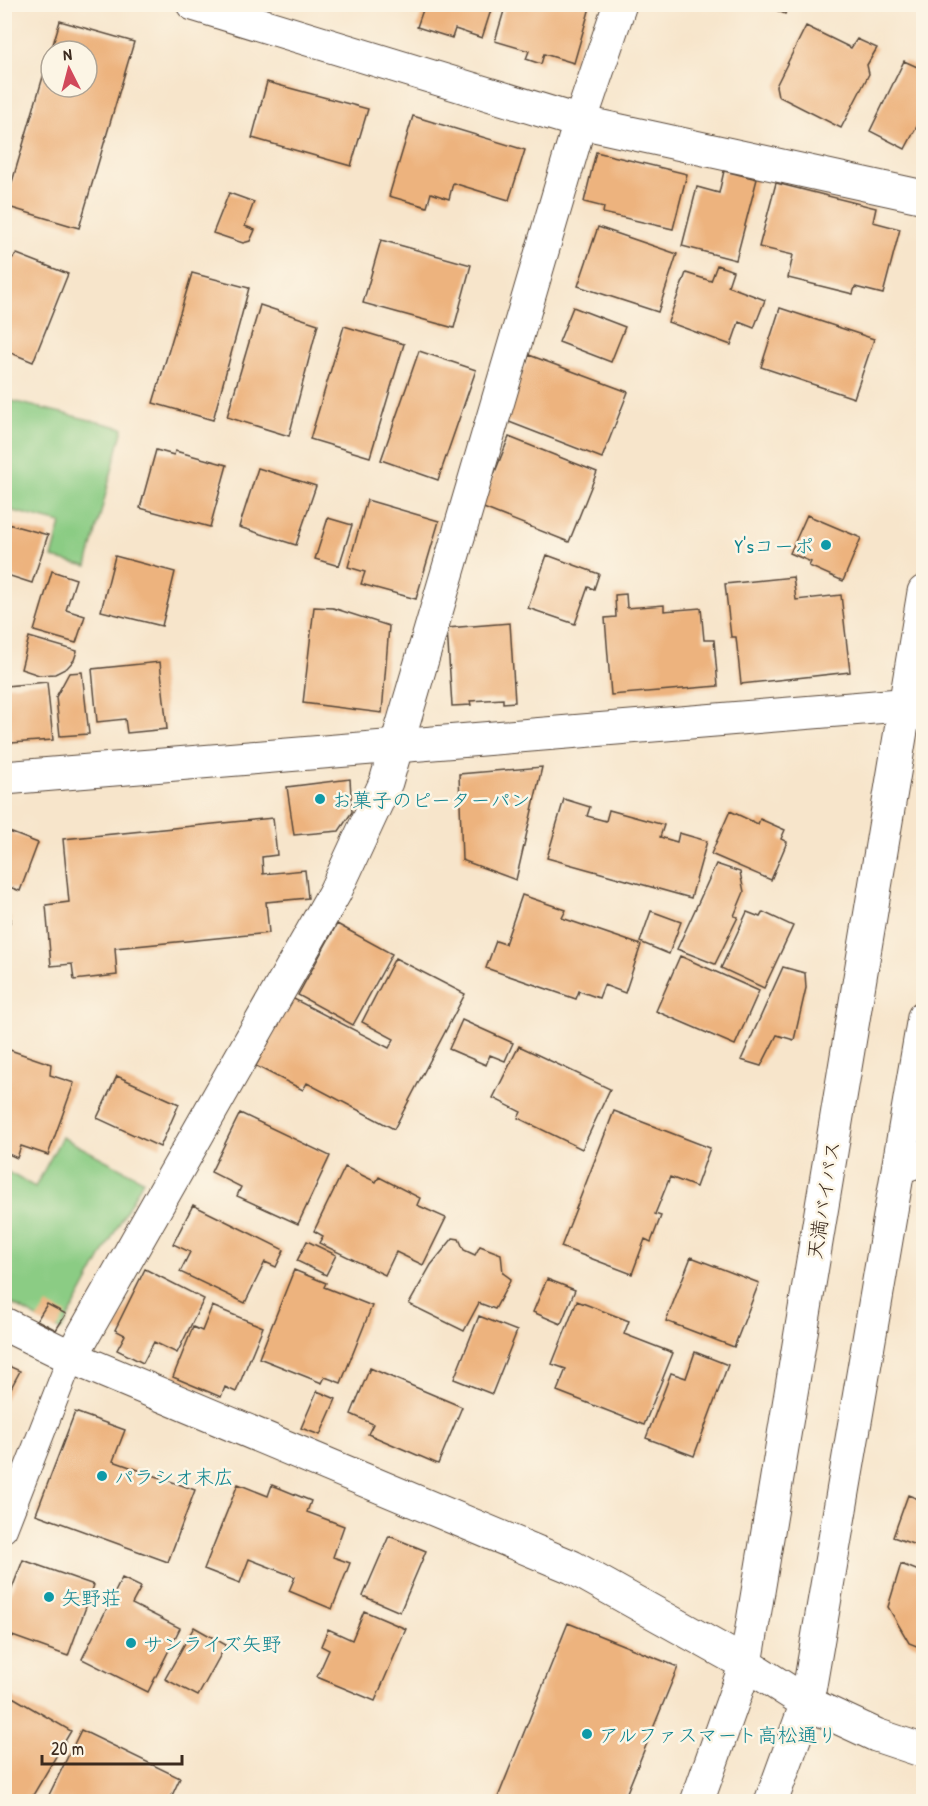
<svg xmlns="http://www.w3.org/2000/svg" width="928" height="1806" font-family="'Patrick Hand','Klee One',sans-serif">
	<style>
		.green { fill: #8bcc84; stroke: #637b51; stroke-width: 1.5 }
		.building { fill: #edb37e }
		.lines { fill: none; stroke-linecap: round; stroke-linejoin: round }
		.lane-casing { stroke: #574638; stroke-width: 28 }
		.street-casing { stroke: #574638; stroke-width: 35 }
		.secondary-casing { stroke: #574638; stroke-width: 35 }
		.highway-casing { stroke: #574638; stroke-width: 35 }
		.lane { stroke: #fff; stroke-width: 26 }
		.street { stroke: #fff; stroke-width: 33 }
		.secondary { stroke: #fff; stroke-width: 33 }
		.highway { stroke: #fff; stroke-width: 33 }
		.culture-dot { fill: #0f9aa8; stroke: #fcf5e5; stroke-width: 2 }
		.labels { text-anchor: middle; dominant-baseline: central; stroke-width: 5; stroke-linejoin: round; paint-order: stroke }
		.culture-label { font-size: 20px; fill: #0d838f; stroke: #fcf5e5; text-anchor: start }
		.street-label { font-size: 20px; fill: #3b2a1e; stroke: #fcf5e5 }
	</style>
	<rect width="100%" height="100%" fill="#fcf5e5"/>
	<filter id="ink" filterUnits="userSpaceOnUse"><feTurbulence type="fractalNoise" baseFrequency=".0167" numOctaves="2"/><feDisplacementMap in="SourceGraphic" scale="12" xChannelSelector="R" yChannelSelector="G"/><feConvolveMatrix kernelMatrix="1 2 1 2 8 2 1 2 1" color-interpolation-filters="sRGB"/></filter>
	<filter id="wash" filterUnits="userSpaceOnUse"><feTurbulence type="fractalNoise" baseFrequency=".008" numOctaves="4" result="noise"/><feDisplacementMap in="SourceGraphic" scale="24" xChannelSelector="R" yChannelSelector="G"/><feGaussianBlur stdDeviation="1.35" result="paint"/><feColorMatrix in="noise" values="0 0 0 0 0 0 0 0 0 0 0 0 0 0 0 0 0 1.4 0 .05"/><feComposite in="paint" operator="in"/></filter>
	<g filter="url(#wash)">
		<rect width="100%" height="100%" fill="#f7e5cb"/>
		<path class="green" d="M 4,399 L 123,428 L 87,566 L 52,558 L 61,523 L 5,509 Z
			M 62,1137 L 143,1180 L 61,1331 L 5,1300 L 4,1170 L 35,1187 Z"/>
		<g id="blocks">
			<path class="building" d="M 425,4 L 493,4 L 482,38 L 455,29 L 452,38 L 417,27 Z
				M 506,4 L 591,4 L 574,63 L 544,54 L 541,64 L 526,59 L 529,51 L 495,41 Z
				M 763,4 L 789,4 L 785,14 Z
				M 60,21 L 134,42 L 79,228 L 5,206 L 50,53 L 51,87 L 87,87 L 87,51 L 51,51 Z
				M 806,26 L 851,48 L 857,39 L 877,48 L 867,65 L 869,74 L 841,128 L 778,96 L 776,86 Z
				M 904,61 L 924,70 L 924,113 L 905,149 L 870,131 Z
				M 267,82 L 368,109 L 351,166 L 252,138 Z
				M 413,116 L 525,150 L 509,200 L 453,183 L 449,199 L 431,193 L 427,207 L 389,196 Z
				M 596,152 L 687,174 L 673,229 L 603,213 L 604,207 L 584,202 Z
				M 724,171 L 757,179 L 736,260 L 682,246 L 697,187 L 719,193 Z
				M 776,183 L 876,208 L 873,222 L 900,229 L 883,294 L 855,287 L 853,294 L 788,278 L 793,255 L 759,247 Z
				M 229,193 L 254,202 L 245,226 L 255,230 L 250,241 L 243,243 L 213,233 Z
				M 598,227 L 677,254 L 658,312 L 578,286 Z
				M 381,240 L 471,265 L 454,328 L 363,303 Z
				M 17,254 L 68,274 L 33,362 L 4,350 L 4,266 Z
				M 717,265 L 733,271 L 728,286 L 765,300 L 754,328 L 739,322 L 731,345 L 668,322 L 686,273 L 711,281 Z
				M 192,273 L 249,288 L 213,420 L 153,403 Z
				M 260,305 L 318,324 L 289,436 L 227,417 Z
				M 573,307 L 625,327 L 611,362 L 559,342 Z
				M 780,308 L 874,339 L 854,398 L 761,367 Z
				M 344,326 L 404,344 L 370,457 L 310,439 Z
				M 419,351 L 476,370 L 438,480 L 381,460 Z
				M 529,355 L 628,392 L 602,458 L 504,420 Z
				M 509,437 L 597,472 L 569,542 L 481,507 Z
				M 156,450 L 174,455 L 175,451 L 227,465 L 210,527 L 140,508 Z
				M 258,468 L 316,486 L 296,545 L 239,527 Z
				M 367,500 L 439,521 L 416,599 L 361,584 L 365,572 L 348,567 Z
				M 807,515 L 861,538 L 843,581 L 809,566 L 811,562 L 790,553 Z
				M 328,518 L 352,525 L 339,566 L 315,559 Z
				M 4,523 L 48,535 L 32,583 L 4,574 Z
				M 547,555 L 599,574 L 594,589 L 588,587 L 575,624 L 528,608 Z
				M 115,556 L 175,572 L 162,626 L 101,611 Z
				M 52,571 L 76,579 L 66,610 L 85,616 L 76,643 L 34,631 Z
				M 793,577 L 796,600 L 841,595 L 850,672 L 741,684 L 736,637 L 731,637 L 725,584 Z
				M 626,594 L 627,608 L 664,605 L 664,611 L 701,608 L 704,640 L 714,640 L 718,686 L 611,695 L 605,618 L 616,617 L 615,595 Z
				M 314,607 L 333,608 L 389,626 L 382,713 L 303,703 Z
				M 510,623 L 515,702 L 503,703 L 503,699 L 470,701 L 471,705 L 452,706 L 447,628 Z
				M 29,637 L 77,651 L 74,660 L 67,668 L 55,674 L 39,675 L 21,669 Z
				M 160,662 L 167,729 L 127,733 L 125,719 L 97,722 L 92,669 Z
				M 82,672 L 89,734 L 60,736 L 56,697 L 69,673 Z
				M 47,682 L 53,740 L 11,743 L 6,686 Z
				M 542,767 L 516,880 L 462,860 L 459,774 Z
				M 350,779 L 352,812 L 339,831 L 294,835 L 287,787 Z
				M 564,799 L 590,807 L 587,816 L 606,821 L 609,810 L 664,825 L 660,837 L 677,842 L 679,833 L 707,841 L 691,898 L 547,858 Z
				M 730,811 L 758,824 L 760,819 L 785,830 L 781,839 L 787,842 L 771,880 L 711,854 Z
				M 273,818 L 277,855 L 262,857 L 263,874 L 305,870 L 308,898 L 266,902 L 269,933 L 115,948 L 117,975 L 74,980 L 72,964 L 51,966 L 46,905 L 69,902 L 63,839 Z
				M 4,830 L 38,843 L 20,891 L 4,885 Z
				M 716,864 L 740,872 L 744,892 L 734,916 L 738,917 L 715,964 L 677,949 Z
				M 522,895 L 566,910 L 562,918 L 641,945 L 625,993 L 604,985 L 599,998 L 579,991 L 576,999 L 486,968 L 496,941 L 505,944 Z
				M 651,911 L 681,922 L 669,954 L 640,942 Z
				M 4,912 L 11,919 L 5,936 L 4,936 Z
				M 747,912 L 760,917 L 763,912 L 793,926 L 764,988 L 721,968 Z
				M 337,924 L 392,954 L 353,1025 L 298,995 Z
				M 680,956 L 759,991 L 735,1045 L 656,1011 Z
				M 395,958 L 465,994 L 394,1129 L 307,1083 L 303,1090 L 256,1066 L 292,998 L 389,1048 L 394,1039 L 362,1022 Z
				M 783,967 L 805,973 L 806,988 L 794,1040 L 777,1035 L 761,1066 L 741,1060 Z
				M 462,1020 L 513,1043 L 505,1061 L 490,1055 L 486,1065 L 449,1049 Z
				M 519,1046 L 610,1089 L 582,1149 L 518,1118 L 521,1112 L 493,1098 Z
				M 7,1049 L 51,1064 L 50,1075 L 74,1083 L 48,1155 L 21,1146 L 17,1158 L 4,1152 L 4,1053 Z
				M 117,1076 L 179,1104 L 160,1147 L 97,1118 Z
				M 614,1111 L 710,1148 L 696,1187 L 670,1177 L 655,1214 L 661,1216 L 651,1242 L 645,1239 L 632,1274 L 561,1247 Z
				M 240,1113 L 330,1156 L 298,1224 L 237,1196 L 241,1187 L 211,1172 Z
				M 345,1167 L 376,1182 L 379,1177 L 420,1198 L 417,1205 L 446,1218 L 423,1265 L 396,1252 L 385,1275 L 319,1243 L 323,1236 L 314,1231 Z
				M 193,1205 L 284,1250 L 276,1267 L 265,1262 L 245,1303 L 180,1272 L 190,1252 L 173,1244 Z
				M 453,1238 L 459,1239 L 464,1250 L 475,1255 L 480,1246 L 501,1254 L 503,1273 L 511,1279 L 495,1309 L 479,1303 L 464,1331 L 409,1304 L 431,1265 Z
				M 307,1241 L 336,1255 L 326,1275 L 297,1261 Z
				M 691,1257 L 759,1283 L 734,1347 L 666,1321 Z
				M 145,1269 L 204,1299 L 177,1353 L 154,1342 L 143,1363 L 117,1350 L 125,1335 L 115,1330 Z
				M 294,1270 L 326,1283 L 324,1287 L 372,1306 L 341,1383 L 325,1377 L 322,1383 L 259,1358 Z
				M 547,1279 L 575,1290 L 561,1324 L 533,1312 Z
				M 577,1301 L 629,1321 L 624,1334 L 673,1353 L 644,1425 L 557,1391 L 566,1369 L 552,1364 Z
				M 47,1304 L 66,1314 L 56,1330 L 37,1320 Z
				M 212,1306 L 263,1327 L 236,1392 L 225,1387 L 221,1397 L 173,1377 L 193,1327 L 202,1331 Z
				M 479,1316 L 517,1331 L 492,1394 L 454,1379 Z
				M 695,1352 L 728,1365 L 694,1456 L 646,1438 L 671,1373 L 686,1378 Z
				M 4,1364 L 20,1371 L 4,1401 Z
				M 370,1368 L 462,1407 L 438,1464 L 368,1434 L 373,1424 L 351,1414 Z
				M 317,1391 L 336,1399 L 320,1435 L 301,1428 Z
				M 75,1412 L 125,1430 L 113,1461 L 195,1490 L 168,1562 L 36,1514 Z
				M 238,1484 L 268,1496 L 272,1485 L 311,1501 L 307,1512 L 344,1526 L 333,1557 L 350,1563 L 332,1609 L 289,1591 L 295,1577 L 249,1559 L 240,1583 L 204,1569 Z
				M 908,1495 L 924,1501 L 924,1548 L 893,1537 Z
				M 389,1536 L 426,1551 L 400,1612 L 363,1596 Z
				M 23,1560 L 94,1585 L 68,1656 L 4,1633 L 4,1609 Z
				M 901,1564 L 924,1573 L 924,1649 L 909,1643 L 888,1607 Z
				M 122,1578 L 141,1587 L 132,1604 L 180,1628 L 148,1692 L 82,1659 Z
				M 364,1611 L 406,1629 L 375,1701 L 317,1677 L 329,1650 L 321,1646 L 328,1629 L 352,1640 Z
				M 568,1623 L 678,1667 L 623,1802 L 496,1802 Z
				M 194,1627 L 226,1645 L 198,1696 L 165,1679 Z
				M 4,1692 L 71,1731 L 29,1802 L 4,1802 Z
				M 81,1730 L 180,1778 L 169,1802 L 57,1802 L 48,1797 Z"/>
		</g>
	</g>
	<g filter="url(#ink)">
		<use href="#blocks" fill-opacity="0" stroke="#574638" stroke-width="1.5"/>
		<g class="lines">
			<g class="lane-casing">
				<path id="lane" d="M 4,1529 L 71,1357"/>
			</g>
			<g class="street-casing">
				<path id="street" d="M 193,4 L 580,122 L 924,197
					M 899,1167 L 924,1159
					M 4,1324 L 71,1357 L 572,1567 L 746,1664
					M 71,1357 L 335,892 L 386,782 L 580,122 L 620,4"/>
			</g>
			<g class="secondary-casing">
				<path id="secondary" d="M 4,778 L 924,703
					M 746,1664 L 807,1703 L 876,1735 L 924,1751"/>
			</g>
			<g class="highway-casing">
				<path id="highway" d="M 697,1802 L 746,1664 L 924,592
					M 771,1802 L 807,1703 L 924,1017"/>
			</g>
			<use href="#lane" class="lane"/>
			<use href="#street" class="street"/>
			<use href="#secondary" class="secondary"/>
			<use href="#highway" class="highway"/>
		</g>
	</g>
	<g class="culture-dot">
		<circle cx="826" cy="545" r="6"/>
		<circle cx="320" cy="799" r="6"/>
		<circle cx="102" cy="1476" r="6"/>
		<circle cx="49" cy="1597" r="6"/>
		<circle cx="131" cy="1643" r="6"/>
		<circle cx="587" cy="1734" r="6"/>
	</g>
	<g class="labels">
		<g class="culture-label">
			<text x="814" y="545" text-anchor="end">Y'sコーポ</text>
			<text x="332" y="799">お菓子のピーターパン</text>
			<text x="114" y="1476">パラシオ末広</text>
			<text x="61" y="1597">矢野荘</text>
			<text x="143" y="1643">サンライズ矢野</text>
			<text x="599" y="1734">アルファスマート高松通り</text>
		</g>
		<g class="street-label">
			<text transform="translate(823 1200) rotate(-81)">天満バイパス</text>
		</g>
	</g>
	<rect width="928" height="1806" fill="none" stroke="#fcf5e5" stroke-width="24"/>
	<g transform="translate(69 69) rotate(354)"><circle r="28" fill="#fcf5e5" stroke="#afa495" stroke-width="1.5"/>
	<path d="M0-4.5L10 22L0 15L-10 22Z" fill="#d1495b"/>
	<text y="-9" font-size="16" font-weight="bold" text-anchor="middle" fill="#3b2a1e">N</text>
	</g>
	<path d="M42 1755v9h140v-9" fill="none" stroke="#3b2a1e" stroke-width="3"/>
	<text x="51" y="1755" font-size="18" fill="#3b2a1e" stroke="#fcf5e5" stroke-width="4.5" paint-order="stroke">20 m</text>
</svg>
